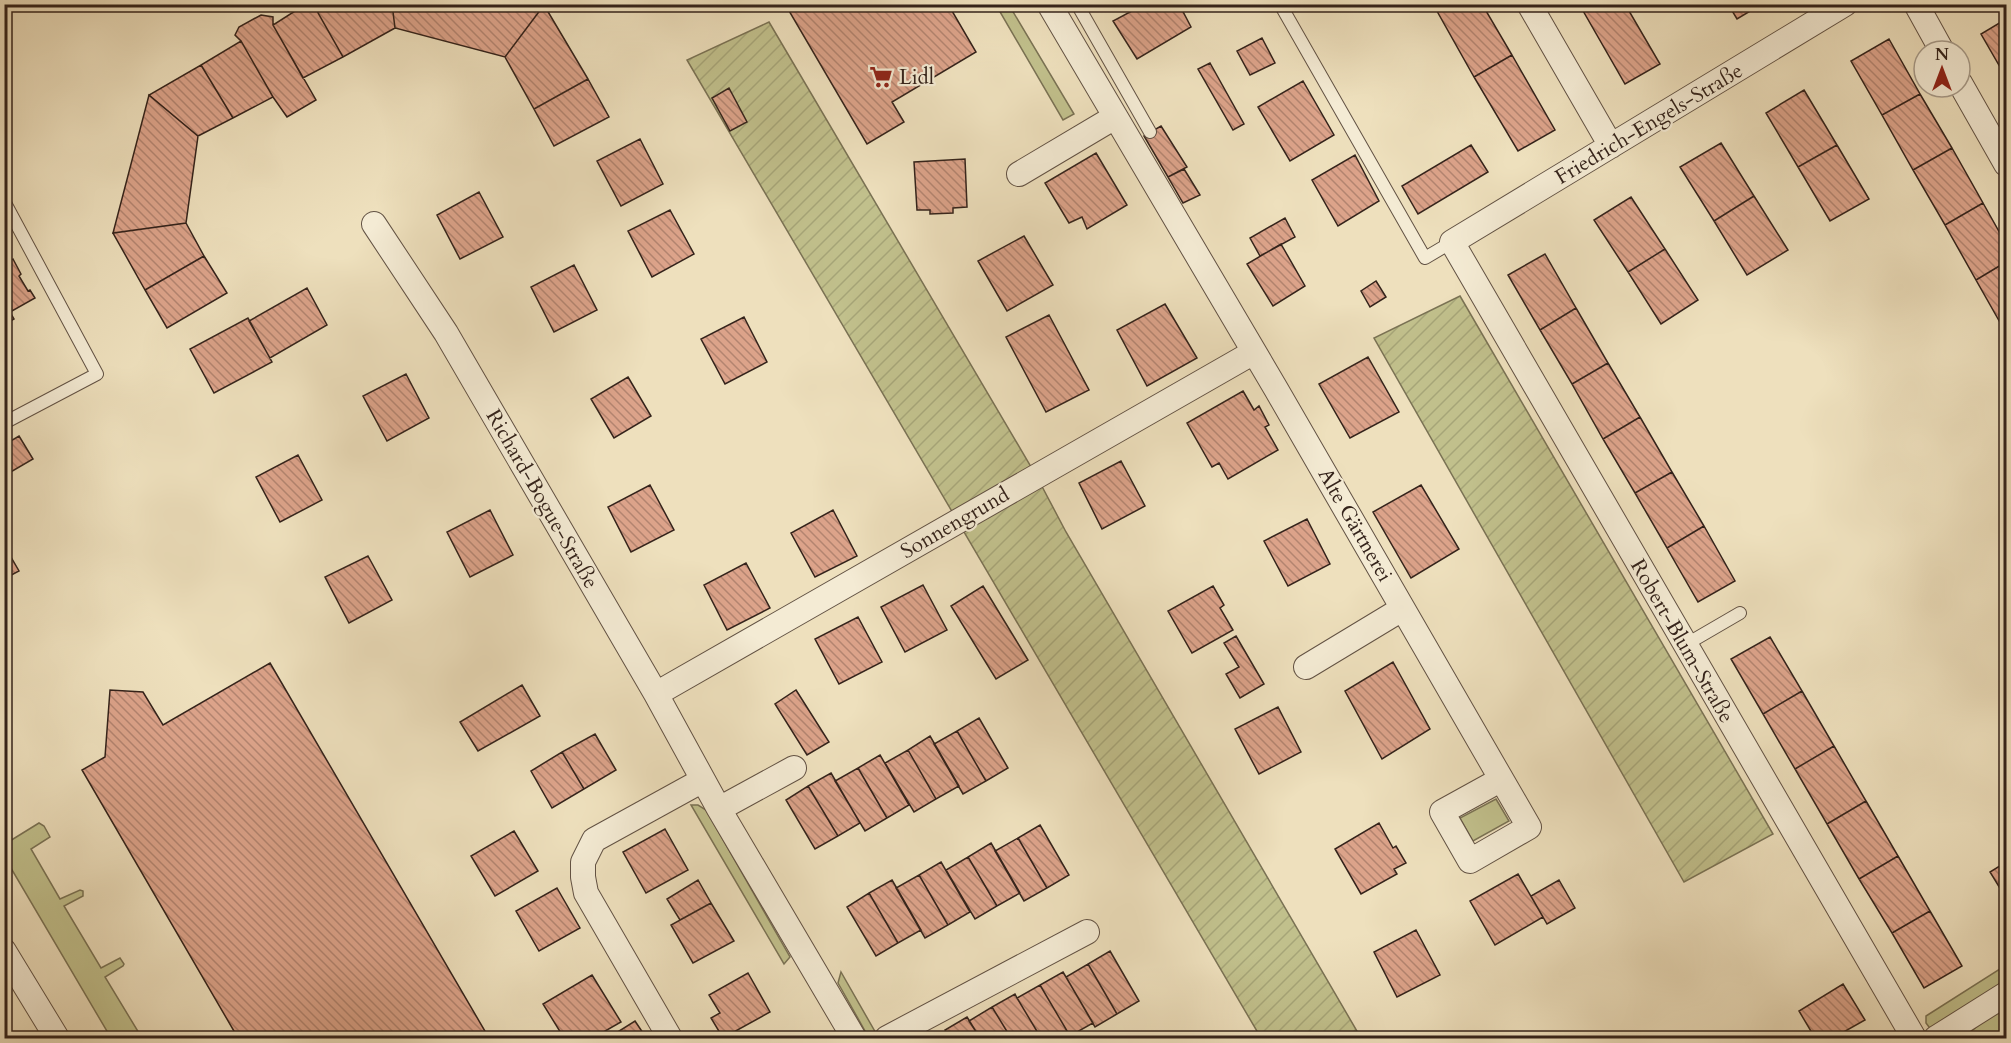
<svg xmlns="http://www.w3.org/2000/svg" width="2011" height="1043" font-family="Cardo,serif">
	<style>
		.grass { fill: #c1c08c; stroke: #7a7254; stroke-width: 1.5 }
		.garden { fill: url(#garden-furrows); stroke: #7a7254; stroke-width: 1.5 }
		.building { fill: url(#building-back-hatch); stroke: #34231b; stroke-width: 1.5 }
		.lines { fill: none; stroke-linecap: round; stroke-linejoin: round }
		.lane-casing { stroke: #625244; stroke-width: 14 }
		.street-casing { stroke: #625244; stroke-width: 26 }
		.lane { stroke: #f4ebd4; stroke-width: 12 }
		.street { stroke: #f4ebd4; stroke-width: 24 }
		.labels { text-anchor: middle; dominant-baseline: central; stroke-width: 4.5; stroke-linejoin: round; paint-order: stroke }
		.poi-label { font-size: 21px; fill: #34231b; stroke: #f4ebd4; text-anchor: start }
		.street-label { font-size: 21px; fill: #34231b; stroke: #f4ebd4 }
	</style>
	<defs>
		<pattern id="garden-furrows" width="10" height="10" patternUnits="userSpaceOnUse" patternTransform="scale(1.5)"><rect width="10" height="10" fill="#c1c08c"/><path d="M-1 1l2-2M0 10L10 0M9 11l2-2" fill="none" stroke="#a6a578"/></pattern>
		<pattern id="building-back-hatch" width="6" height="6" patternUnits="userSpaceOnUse" patternTransform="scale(1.5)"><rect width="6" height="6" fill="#dca38a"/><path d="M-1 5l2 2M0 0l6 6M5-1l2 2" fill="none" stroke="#b38470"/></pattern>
	</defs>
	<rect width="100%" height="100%" fill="#eee0bd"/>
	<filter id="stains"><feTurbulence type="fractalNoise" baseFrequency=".00333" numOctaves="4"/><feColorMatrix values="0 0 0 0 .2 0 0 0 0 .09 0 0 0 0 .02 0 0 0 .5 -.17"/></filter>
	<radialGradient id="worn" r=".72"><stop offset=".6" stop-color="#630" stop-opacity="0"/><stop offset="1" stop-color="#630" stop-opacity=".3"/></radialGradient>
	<path class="grass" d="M 996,5 L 1009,5 L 1074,114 L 1063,120 Z
		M 1496,799 L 1509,821 L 1473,841 L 1460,818 Z
		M 691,805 L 698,805 L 706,810 L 790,957 L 784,964 Z
		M 39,823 L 44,826 L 50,837 L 31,849 L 60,899 L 80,890 L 83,891 L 83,896 L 64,906 L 101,968 L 120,958 L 124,964 L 123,966 L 105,977 L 142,1038 L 111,1038 L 5,858 L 5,844 Z
		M 2006,965 L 2006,984 L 1932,1031 L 1926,1023 L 1926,1016 Z
		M 841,972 L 877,1035 L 872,1038 L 869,1038 L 838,983 Z
		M 2006,1006 L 2006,1038 L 1963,1038 L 1984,1021 Z"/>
	<path class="garden" d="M 769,22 L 1037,477 L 1066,532 L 1361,1038 L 1261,1038 L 687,60 Z
		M 1460,296 L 1773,834 L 1684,882 L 1374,338 Z"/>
	<path class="building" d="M 306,4 L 313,4 L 343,57 L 303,78 L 273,25 Z
		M 313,4 L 392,4 L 395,28 L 343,57 Z
		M 392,4 L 543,4 L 544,5 L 505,57 L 395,28 Z
		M 785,4 L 948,4 L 976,52 L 892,102 L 904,122 L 867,144 Z
		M 1128,4 L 1179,4 L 1191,27 L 1137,59 L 1113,21 L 1132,11 Z
		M 1433,4 L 1482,4 L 1512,55 L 1474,77 Z
		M 1590,4 L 1625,4 L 1660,64 L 1625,84 L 1582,9 Z
		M 1728,4 L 1762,4 L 1737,19 Z
		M 544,5 L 588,79 L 534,109 L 505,57 Z
		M 261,15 L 273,17 L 273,25 L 316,100 L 287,117 L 273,97 L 241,41 L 235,35 L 239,27 Z
		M 2006,19 L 2006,63 L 2000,67 L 1981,34 Z
		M 1262,38 L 1275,63 L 1250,75 L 1237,51 Z
		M 1889,39 L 1920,94 L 1882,115 L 1851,61 Z
		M 241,41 L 273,97 L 233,118 L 201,65 Z
		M 1512,55 L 1555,130 L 1518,151 L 1474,77 Z
		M 1210,63 L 1244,124 L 1233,130 L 1198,69 Z
		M 201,65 L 233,118 L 198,136 L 149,95 Z
		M 588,79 L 609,117 L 554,146 L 534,109 Z
		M 1303,81 L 1334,135 L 1290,161 L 1258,107 Z
		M 729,88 L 747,122 L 730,131 L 712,98 Z
		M 1804,90 L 1837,145 L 1798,167 L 1766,113 Z
		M 1920,94 L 1952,148 L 1913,170 L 1882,115 Z
		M 149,95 L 198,136 L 186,223 L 113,233 Z
		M 1161,126 L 1187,167 L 1168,177 L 1144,136 Z
		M 640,139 L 663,184 L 621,206 L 597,161 Z
		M 1721,143 L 1754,196 L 1714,221 L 1680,167 Z
		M 1471,145 L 1488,172 L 1418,214 L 1402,186 Z
		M 1837,145 L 1869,199 L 1830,221 L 1798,167 Z
		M 1952,148 L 1983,203 L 1945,225 L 1913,170 Z
		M 1096,153 L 1127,205 L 1087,229 L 1082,217 L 1069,223 L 1045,183 Z
		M 1355,155 L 1379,201 L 1338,226 L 1312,180 Z
		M 965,159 L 967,207 L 953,208 L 953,213 L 930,214 L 930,210 L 917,210 L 914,162 Z
		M 1184,169 L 1200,195 L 1183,203 L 1168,177 Z
		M 479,192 L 503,237 L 460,259 L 437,215 Z
		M 1754,196 L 1788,250 L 1747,275 L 1714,221 Z
		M 1631,197 L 1665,249 L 1628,272 L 1594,220 Z
		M 1983,203 L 2006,244 L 2006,262 L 1976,280 L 1945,225 Z
		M 670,210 L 694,254 L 652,277 L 628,231 Z
		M 1285,218 L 1295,237 L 1260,256 L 1250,238 Z
		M 186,223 L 204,256 L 145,290 L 113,233 Z
		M 1024,236 L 1053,285 L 1007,311 L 978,261 Z
		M 1281,244 L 1305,286 L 1273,306 L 1247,264 Z
		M 1665,249 L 1698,300 L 1661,324 L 1628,272 Z
		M 4,251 L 10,261 L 13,259 L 21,274 L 19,276 L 28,291 L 30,290 L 35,298 L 10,312 L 14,319 L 4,325 Z
		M 1545,254 L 1576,308 L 1540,330 L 1508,275 Z
		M 204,256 L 227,293 L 167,328 L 145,290 Z
		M 2006,262 L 2006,333 L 1976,280 Z
		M 574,265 L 597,310 L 554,332 L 531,287 Z
		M 1376,281 L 1386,297 L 1370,307 L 1361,291 Z
		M 307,288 L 327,325 L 270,358 L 249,321 Z
		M 1165,304 L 1197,358 L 1147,386 L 1117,330 Z
		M 1576,308 L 1608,363 L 1572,384 L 1540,330 Z
		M 1049,315 L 1089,390 L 1046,412 L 1006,337 Z
		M 744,317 L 767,362 L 725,384 L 701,339 Z
		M 248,318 L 272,362 L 214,393 L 190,349 Z
		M 1368,357 L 1399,412 L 1350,438 L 1319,384 Z
		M 1608,363 L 1640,417 L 1603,439 L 1572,384 Z
		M 406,374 L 429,418 L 387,441 L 363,396 Z
		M 628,377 L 651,416 L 614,438 L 591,399 Z
		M 1243,391 L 1254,410 L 1259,406 L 1269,425 L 1265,427 L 1278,450 L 1228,479 L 1219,463 L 1212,467 L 1187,423 Z
		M 1640,417 L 1672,472 L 1635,493 L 1603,439 Z
		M 19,436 L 33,459 L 9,473 L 4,466 L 4,445 Z
		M 298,455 L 322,500 L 280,522 L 256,477 Z
		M 1121,461 L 1145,506 L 1102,529 L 1079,483 Z
		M 1672,472 L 1704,526 L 1667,548 L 1635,493 Z
		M 650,485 L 674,530 L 631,552 L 608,507 Z
		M 1421,485 L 1459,549 L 1411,578 L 1373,512 Z
		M 490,510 L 513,555 L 470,577 L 447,532 Z
		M 833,510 L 857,556 L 815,577 L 791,533 Z
		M 1307,519 L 1330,564 L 1288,586 L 1264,541 Z
		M 1704,526 L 1735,581 L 1698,602 L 1667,548 Z
		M 4,545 L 19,571 L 4,579 Z
		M 368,556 L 392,600 L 349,623 L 325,577 Z
		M 746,563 L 770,608 L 727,630 L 704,585 Z
		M 923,585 L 947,630 L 905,652 L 881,607 Z
		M 983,586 L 1028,660 L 996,679 L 951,606 Z
		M 1213,586 L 1224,605 L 1220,608 L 1233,630 L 1192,653 L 1168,611 Z
		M 858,617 L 882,662 L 839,684 L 815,639 Z
		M 1236,636 L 1264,684 L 1240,698 L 1226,674 L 1239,667 L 1224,643 Z
		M 1770,637 L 1802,691 L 1763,714 L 1731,659 Z
		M 1393,662 L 1430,729 L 1382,759 L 1345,691 Z
		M 270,663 L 489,1038 L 238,1038 L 82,770 L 105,757 L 110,690 L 143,692 L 163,725 Z
		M 522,685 L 540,716 L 478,751 L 460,722 Z
		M 796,690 L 829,742 L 807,755 L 775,704 Z
		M 1802,691 L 1834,746 L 1795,769 L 1763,714 Z
		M 1278,707 L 1301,752 L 1259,774 L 1235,729 Z
		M 979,718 L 1008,768 L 986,781 L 957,731 Z
		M 957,731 L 986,781 L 963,794 L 934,744 Z
		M 595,734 L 616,770 L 584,789 L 562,752 Z
		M 930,736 L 959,786 L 936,799 L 908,750 Z
		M 1834,746 L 1866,801 L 1827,824 L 1795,769 Z
		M 908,750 L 936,799 L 914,812 L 885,763 Z
		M 562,752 L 584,789 L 552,808 L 531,771 Z
		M 880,755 L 909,805 L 887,818 L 858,768 Z
		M 858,768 L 887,818 L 865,831 L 835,781 Z
		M 831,773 L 860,823 L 838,836 L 808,786 Z
		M 808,786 L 838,836 L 815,849 L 786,800 Z
		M 1866,801 L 1898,856 L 1859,879 L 1827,824 Z
		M 1379,823 L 1393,848 L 1396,846 L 1406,863 L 1394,869 L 1397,874 L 1361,894 L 1335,849 Z
		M 1040,825 L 1069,875 L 1047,888 L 1018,838 Z
		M 665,829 L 688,870 L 646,893 L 623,852 Z
		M 514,831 L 538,871 L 495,896 L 471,856 Z
		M 1018,838 L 1047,888 L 1024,901 L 995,851 Z
		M 991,843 L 1020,893 L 997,906 L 968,857 Z
		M 1898,856 L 1930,911 L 1892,933 L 1859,879 Z
		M 968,857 L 997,906 L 975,919 L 946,870 Z
		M 941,862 L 970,912 L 948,925 L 919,875 Z
		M 2006,862 L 2006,898 L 1990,872 Z
		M 1518,874 L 1543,917 L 1495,945 L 1470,901 Z
		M 919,875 L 948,925 L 925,938 L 896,888 Z
		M 698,880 L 711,903 L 680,920 L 667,899 Z
		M 892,880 L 921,930 L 898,943 L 869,893 Z
		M 1559,880 L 1575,908 L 1547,924 L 1531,896 Z
		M 557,888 L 580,928 L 539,951 L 516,911 Z
		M 869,893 L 898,943 L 876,956 L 847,907 Z
		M 711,903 L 734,941 L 693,963 L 671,925 Z
		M 1930,911 L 1962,966 L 1924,988 L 1892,933 Z
		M 1416,930 L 1440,975 L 1397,997 L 1374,952 Z
		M 1110,951 L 1139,1001 L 1117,1014 L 1088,964 Z
		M 1088,964 L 1117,1014 L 1095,1027 L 1066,977 Z
		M 1063,972 L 1093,1023 L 1070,1036 L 1040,985 Z
		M 748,973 L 770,1012 L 723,1038 L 711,1018 L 720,1013 L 709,995 Z
		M 592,975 L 621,1022 L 593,1038 L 564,1038 L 543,1004 Z
		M 1843,984 L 1865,1020 L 1833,1038 L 1815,1038 L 1799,1011 Z
		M 1040,985 L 1070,1036 L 1065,1038 L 1041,1038 L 1017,998 Z
		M 1015,994 L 1017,998 L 1041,1038 L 1011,1038 L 992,1007 Z
		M 992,1007 L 1011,1038 L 980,1038 L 969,1021 Z
		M 967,1017 L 980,1038 L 950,1038 L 945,1030 Z
		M 635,1021 L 645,1036 L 640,1038 L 608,1038 Z"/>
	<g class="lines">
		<g class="lane-casing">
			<path id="lane" d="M 1077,4 L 1150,132
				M 1280,4 L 1425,258 L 1452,242
				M 4,201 L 97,374 L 4,423
				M 1685,645 L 1740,613"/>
		</g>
		<g class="street-casing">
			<path id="street" d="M 1049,4 L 1276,389 L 1529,827 L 1470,861 L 1442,812 L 1500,780
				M 1529,4 L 1611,146
				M 1845,4 L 1452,242 L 1914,1038
				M 1916,4 L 1942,51
				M 1960,83 L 2006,164
				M 1019,174 L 1115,117
				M 374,224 L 446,333 L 656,694 L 719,809 L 854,1038
				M 1306,667 L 1402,609
				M 656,694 L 1254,352
				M 719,809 L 794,768
				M 4,951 L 57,1038
				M 670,1038 L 586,893 L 583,877 L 583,862 L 594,840 L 703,780
				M 887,1038 L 1087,932
				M 1936,1038 L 2006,994"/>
		</g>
		<use href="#lane" class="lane"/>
		<use href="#street" class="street"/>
	</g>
	<defs>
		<g id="supermarket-bare" transform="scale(1.8)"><path d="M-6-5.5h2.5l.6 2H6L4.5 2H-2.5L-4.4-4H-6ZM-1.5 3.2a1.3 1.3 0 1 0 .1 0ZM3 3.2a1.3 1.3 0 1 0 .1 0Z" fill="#8f2418" stroke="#f4ebd4" stroke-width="2.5" paint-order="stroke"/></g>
	</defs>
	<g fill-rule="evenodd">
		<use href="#supermarket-bare" x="881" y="77"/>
	</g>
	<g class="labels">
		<g class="poi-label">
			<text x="899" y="77">Lidl</text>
		</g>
		<g class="street-label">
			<text transform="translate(1649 124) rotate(-31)">Friedrich-Engels-Straße</text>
			<text transform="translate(542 499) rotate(60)">Richard-Bogue-Straße</text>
			<text transform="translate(955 523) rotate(-30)">Sonnengrund</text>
			<text transform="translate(1355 525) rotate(60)">Alte Gärtnerei</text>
			<text transform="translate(1682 641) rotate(60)">Robert-Blum-Straße</text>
		</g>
	</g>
	<rect width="2011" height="1043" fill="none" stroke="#eee0bd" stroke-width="24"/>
	<rect x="6" y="6" width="1999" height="1031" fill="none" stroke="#34231b" stroke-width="3"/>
	<rect x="12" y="12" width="1987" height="1019" fill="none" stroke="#34231b" stroke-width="1.5"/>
	<g transform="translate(1942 69)"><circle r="28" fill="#f4ebd4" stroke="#a79b8a" stroke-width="1.5"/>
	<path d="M0-4.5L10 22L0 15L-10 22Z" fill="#8f2418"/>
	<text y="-9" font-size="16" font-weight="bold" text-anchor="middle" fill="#34231b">N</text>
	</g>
	<rect width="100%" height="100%" filter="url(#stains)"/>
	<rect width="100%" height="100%" fill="url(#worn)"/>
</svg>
